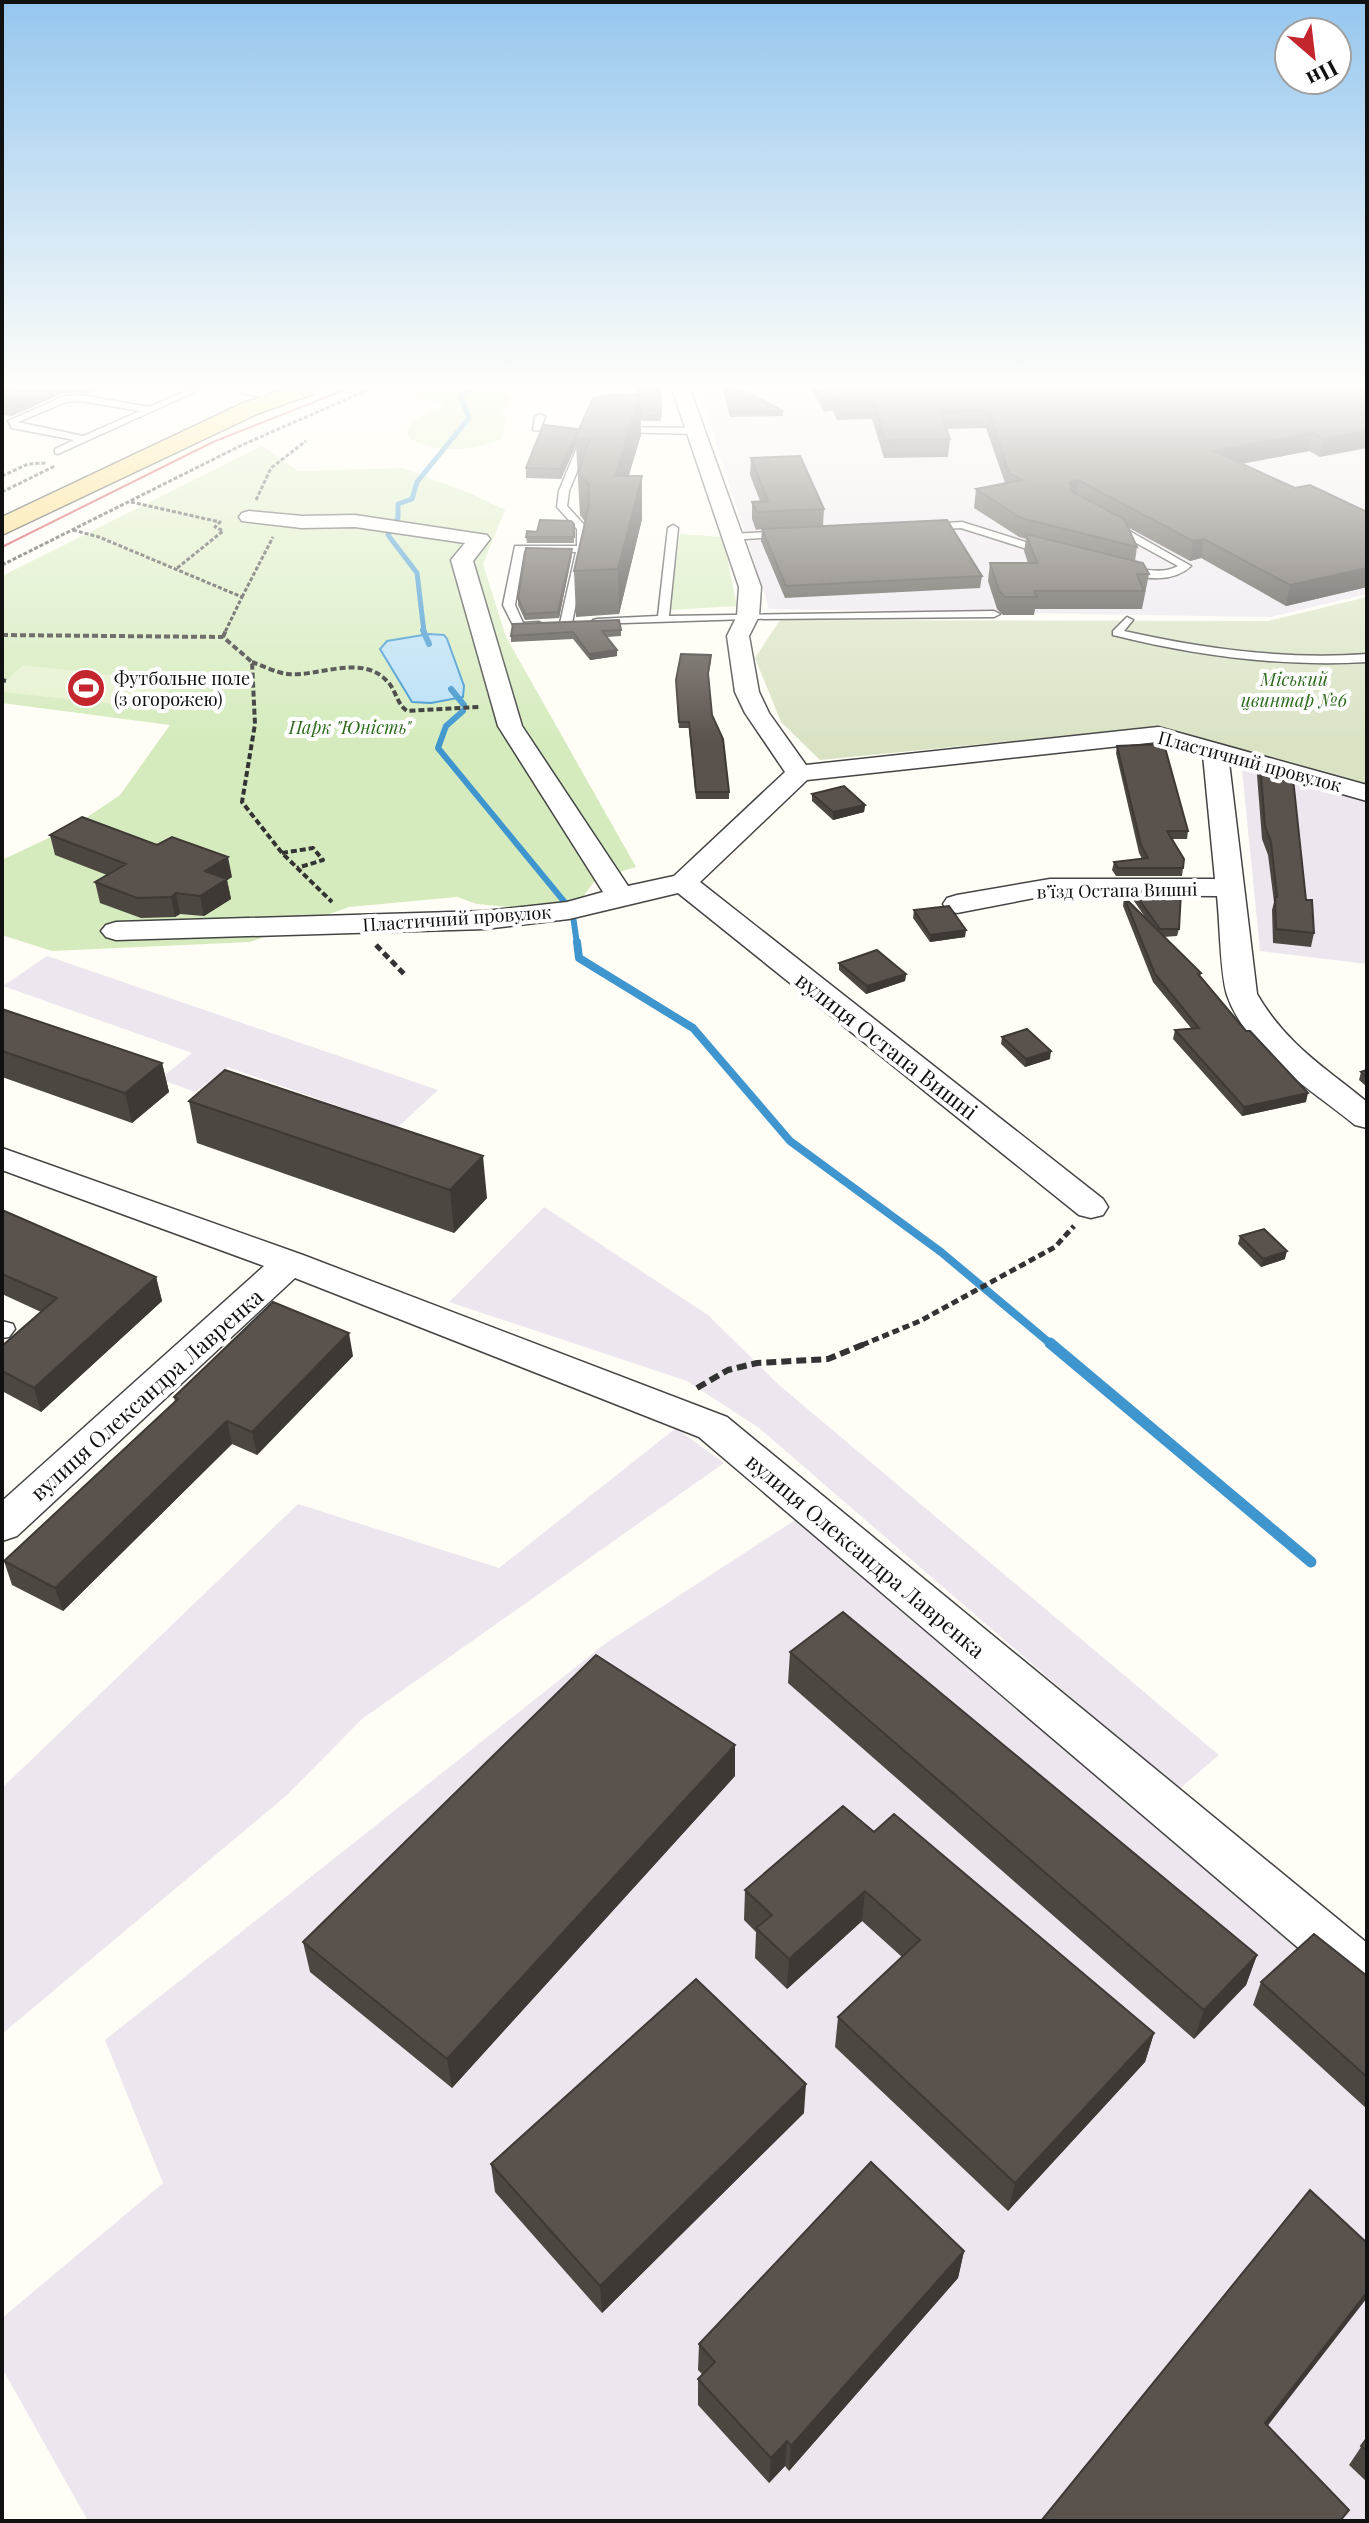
<svg xmlns="http://www.w3.org/2000/svg" width="1369" height="2523" font-family="'Playfair Display',serif">
	<style>
		.industrial { fill: #eee6ef }
		.green { fill: #d5ebbd }
		.cemetery { fill: #d9e3c4 }
		.pitch { fill: #e6f2cf }
		.water { fill: #b9e0f7; stroke: #3f96cf; stroke-width: 2 }
		.lines { fill: none; stroke-linecap: round; stroke-linejoin: round }
		.stream-far3 { stroke: #3f96cf; stroke-width: 5 }
		.stream-far2 { stroke: #3f96cf; stroke-width: 6 }
		.stream-far1 { stroke: #3f96cf; stroke-width: 8 }
		.stream { stroke: #3f96cf; stroke-width: 11 }
		.lane-casing { stroke: #444; stroke-width: 3 }
		.street-casing { stroke: #444; stroke-width: 3 }
		.primary-casing { stroke: #222; stroke-width: 3 }
		.path-far3 { stroke: #333; stroke-width: 3; stroke-dasharray: 4 2; stroke-linecap: butt }
		.path-far2 { stroke: #333; stroke-width: 4; stroke-dasharray: 6 3; stroke-linecap: butt }
		.path-far1 { stroke: #333; stroke-width: 5; stroke-dasharray: 7 4; stroke-linecap: butt }
		.path { stroke: #333; stroke-width: 6; stroke-dasharray: 10 5; stroke-linecap: butt }
		.lane { fill: #fff; fill-rule: evenodd }
		.street { fill: #fff; fill-rule: evenodd }
		.primary { fill: #f9d66b; fill-rule: evenodd }
		.tram { stroke: #c4262e; stroke-width: 2 }
		.wall { fill: #4d4742 }
		.shaded-wall { fill: #3f3936 }
		.building { fill: #5a524d; stroke: #3f3936; stroke-width: 2 }
		.labels { text-anchor: middle; dominant-baseline: central; stroke-width: 8; stroke-linejoin: round; paint-order: stroke }
		.far-poi-label { font-size: 18px; fill: #111; stroke: #fff; text-anchor: start }
		.far-park-label { font-size: 18px; font-style: italic; fill: #2f6b1f; stroke: #fff }
		.far-street-label { font-size: 18px; fill: #111; stroke: #fff }
		.street-label { font-size: 22px; fill: #111; stroke: #fff }
	</style>
	<rect width="100%" height="100%" fill="#fffdf5"/>
	<path class="industrial" d="M 699,389 L 1367,389 L 1367,594 L 1271,617 L 769,609 Z
		M 1256,765 L 1367,798 L 1367,964 L 1260,951 L 1242,770 Z
		M 47,956 L 438,1090 L 398,1127 L 228,1067 L 195,1092 L 160,1079 L 192,1053 L 3,986 Z
		M 544,1207 L 708,1315 L 779,1385 L 1219,1755 L 1178,1790 L 759,1428 L 687,1381 L 449,1302 Z
		M 676,1428 L 724,1463 L 362,1719 L 287,1795 L 2,2034 L 2,1788 L 298,1504 L 499,1568 Z
		M 812,1509 L 1367,1974 L 1367,2521 L 88,2521 L 2,2368 L 2,2318 L 163,2183 L 105,2040 L 606,1643 Z"/>
	<path class="green" d="M 414,389 L 506,389 L 505,392 L 511,398 L 502,411 L 506,419 L 502,439 C 470,451 441,454 410,439 L 407,432 C 414,418 427,413 441,408 L 442,403 L 415,397 Z
		M 262,446 L 298,471 L 403,468 L 472,494 L 505,510 L 483,564 L 506,637 L 636,867 L 596,879 L 582,898 L 546,905 L 508,907 L 477,904 L 457,897 L 349,907 L 250,942 L 52,951 L 2,935 L 2,860 L 74,826 L 120,795 L 170,725 L 2,703 L 2,576 Z
		M 680,534 L 723,537 L 737,606 L 669,610 Z"/>
	<path class="cemetery" d="M 1367,597 L 1367,785 L 1157,727 L 820,760 L 781,722 L 755,658 L 780,620 L 1268,621 Z"/>
	<path class="pitch" d="M 23,665 L 176,682 L 150,708 L 2,692 L 2,684 Z"/>
	<path class="water" d="M 429,634 L 444,635 L 447,639 L 464,686 L 463,697 L 431,703 L 412,702 L 380,649 L 387,641 Z"/>
	<g class="lines">
		<path class="stream-far3" d="M 424,632 L 417,573 L 388,535 L 398,518 L 398,504 L 412,499 L 417,482 L 469,418 L 460,395 L 472,389"/>
		<path class="stream-far2" d="M 423,630 L 429,644
			M 451,689 L 464,705
			M 463,711 L 446,726 L 438,748 L 567,905
			M 573,916 L 577,944"/>
		<path class="stream-far1" d="M 577,942 L 579,958 L 693,1028 L 790,1141 L 941,1252 L 1052,1345"/>
		<path class="stream" d="M 1050,1343 L 1311,1562"/>
		<g class="lane-casing">
			<path id="lane" d="M 191,389 L 201,389 L 58,454 L 55,453 L 55,449 L 74,440 L 12,428 L 8,421 L 64,396 L 81,395 L 149,407 ZM 81,401 L 140,411 L 83,436 L 18,422 L 66,402 Z
				M 540,414 L 545,417 L 542,425 L 570,429 L 565,432 L 533,430 L 535,417 Z
				M 615,427 L 696,428 L 701,431 L 696,434 L 618,432 Z
				M 585,437 L 590,440 L 569,491 L 567,506 L 587,528 L 587,549 L 572,623 L 566,626 L 560,623 L 576,552 L 524,551 L 515,605 L 523,623 L 539,622 L 545,625 L 539,628 L 515,629 L 503,605 L 515,546 L 577,546 L 577,529 L 557,507 L 559,491 L 580,440 Z
				M 962,522 L 1051,550 L 1052,552 L 1043,554 L 961,528 L 929,530 L 924,527 L 929,524 Z
				M 1109,524 L 1117,524 L 1191,566 C 1173,583 1146,579 1123,573 L 1122,571 C 1136,564 1158,577 1178,566 L 1109,528 Z
				M 673,525 L 678,528 L 669,616 L 994,611 L 1000,614 L 994,617 L 748,619 L 593,624 L 593,620 L 597,619 L 658,616 L 668,528 Z
				M 784,531 L 788,532 L 788,536 L 731,540 L 726,537 L 731,534 Z
				M 1127,617 L 1133,620 L 1124,631 C 1205,649 1285,660 1367,654 L 1367,662 C 1281,667 1197,656 1113,635 L 1113,631 Z
				M 2,1321 L 13,1324 L 15,1329 L 9,1337 L 2,1338 Z"/>
		</g>
		<g class="street-casing">
			<path id="street" d="M 239,389 L 268,389 L 270,392 L 261,397 L 242,393 Z
				M 672,389 L 690,389 L 761,587 L 759,616 L 749,636 L 759,692 L 769,713 L 806,765 L 1158,727 L 1367,785 L 1367,801 L 1229,762 L 1257,994 C 1286,1044 1323,1066 1367,1102 L 1367,1128 L 1355,1125 C 1311,1089 1246,1051 1227,995 C 1220,973 1220,921 1217,896 L 1050,895 L 957,913 L 947,910 L 943,904 L 947,898 L 957,895 L 1050,879 L 1215,879 L 1203,755 L 1157,742 L 807,780 L 700,882 L 1103,1199 L 1108,1207 L 1103,1215 L 1091,1218 L 1079,1215 L 678,893 L 569,919 L 485,929 L 116,940 L 106,937 L 101,931 L 106,925 L 116,922 L 485,911 L 567,902 L 603,892 L 498,726 L 451,560 L 465,543 L 355,527 L 302,528 L 242,521 L 239,517 L 242,513 L 249,511 L 302,516 L 355,515 L 487,535 L 490,539 L 473,561 L 522,726 L 628,886 L 674,876 L 785,772 L 745,713 L 735,692 L 727,636 L 737,616 L 739,587 Z
				M 2,1148 L 303,1255 L 727,1417 L 1367,1943 L 1367,1998 L 1349,1991 L 699,1437 L 295,1278 L 17,1536 L 2,1541 L 2,1501 L 264,1266 L 2,1170 Z"/>
		</g>
		<g class="primary-casing">
			<path id="primary" d="M 285,389 L 316,389 L 313,394 L 259,413 L 2,535 L 2,517 L 243,403 Z"/>
		</g>
		<path class="path-far3" d="M 2,476 L 28,464 L 46,463
			M 2,492 L 55,466
			M 256,500 L 271,468 L 306,441
			M 131,502 L 220,522 L 215,527 L 223,531 L 176,569
			M 73,530 L 99,537 L 242,597 L 225,632
			M 2,565 L 242,445 L 370,389
			M 242,597 L 273,537"/>
		<path class="path-far2" d="M 2,635 L 223,637 L 252,662 L 255,724 L 242,802 L 282,853 L 332,902
			M 223,637 L 226,630
			M 252,662 C 263,666 277,673 288,674 C 317,677 361,654 386,680 C 396,689 396,703 407,711 L 479,707
			M 2,680 L 6,681
			M 282,853 L 313,848 L 323,860 L 297,868"/>
		<path class="path-far1" d="M 376,945 L 406,976
			M 862,1345 L 920,1321 L 1055,1247 L 1074,1226"/>
		<path class="path" d="M 697,1388 L 728,1370 L 757,1363 L 828,1359 L 867,1343"/>
		<use href="#lane" class="lane"/>
		<use href="#street" class="street"/>
		<use href="#primary" class="primary"/>
		<path class="tram" d="M 2,547 L 213,442 L 347,389"/>
	</g>
	<path class="wall" d="M 2,389 L 98,389 L 88,393 L 63,393 L 12,416 L 2,415 Z
		M 660,389 L 661,421 L 641,421 L 641,435 L 628,476 L 642,519 L 619,614 L 576,617 L 574,571 L 585,522 L 580,515 L 576,445 L 561,479 L 526,478 L 526,468 L 578,432 L 638,395 Z
		M 723,389 L 741,389 L 783,411 L 783,416 L 730,417 Z
		M 812,389 L 1367,389 L 1320,457 L 1309,451 L 1241,464 L 1295,488 L 1367,512 L 1367,587 L 1286,606 L 1201,558 L 1190,561 L 1129,528 L 1137,547 L 1135,561 L 1149,574 L 1142,609 L 1035,609 L 1034,615 L 1003,615 L 997,609 L 988,581 L 990,563 L 1028,563 L 1024,551 L 1026,539 L 1019,537 L 974,508 L 976,489 L 1005,483 L 986,428 L 946,429 L 950,439 L 948,457 L 884,458 L 872,419 L 837,420 L 833,411 L 824,412 Z
		M 751,458 L 824,509 L 823,526 L 982,576 L 980,588 L 785,598 L 761,541 L 762,529 L 756,530 L 752,519 L 752,502 L 760,501 L 750,475 Z
		M 574,524 L 574,543 L 527,543 L 526,537 L 537,532 Z
		M 572,555 L 559,618 L 525,620 L 518,605 L 518,598 Z
		M 621,630 L 621,636 L 607,637 L 617,650 L 617,656 L 590,660 L 573,639 L 511,642 L 511,636 Z
		M 711,661 L 708,677 L 712,715 L 729,792 L 729,799 L 696,799 L 689,728 L 679,728 L 676,680 Z
		M 1117,746 L 1188,831 L 1187,839 L 1172,839 L 1183,868 L 1182,876 L 1116,876 L 1112,870 L 1114,862 L 1142,859 L 1139,853 L 1116,753 Z
		M 1260,762 L 1306,900 L 1314,933 L 1311,947 L 1273,943 L 1272,910 L 1274,902 L 1268,855 L 1262,839 L 1257,775 Z
		M 812,794 L 865,805 L 864,812 L 833,820 L 812,801 Z
		M 50,835 L 232,877 L 227,880 L 231,899 L 204,916 L 180,914 L 175,917 L 141,918 L 100,903 L 95,882 L 107,875 L 55,855 Z
		M 1133,891 L 1179,929 L 1177,936 L 1163,937 L 1201,973 L 1200,976 L 1306,1102 L 1242,1116 L 1173,1039 L 1175,1030 L 1191,1028 L 1153,982 L 1123,906 L 1124,897 L 1147,920 L 1132,898 Z
		M 914,910 L 965,937 L 930,942 L 913,918 Z
		M 839,963 L 906,974 L 905,981 L 866,994 L 839,970 Z
		M 2,1009 L 162,1063 L 169,1092 L 132,1123 L 2,1077 Z
		M 1002,1037 L 1050,1059 L 1025,1067 L 1001,1044 Z
		M 1367,1070 L 1367,1087 L 1359,1080 L 1361,1072 Z
		M 189,1101 L 487,1198 L 454,1233 L 197,1143 Z
		M 2,1210 L 156,1277 L 162,1301 L 41,1412 L 2,1391 L 2,1346 L 41,1312 L 2,1294 Z
		M 1240,1236 L 1285,1259 L 1261,1267 L 1238,1244 Z
		M 353,1356 L 257,1455 L 232,1444 L 63,1611 L 12,1585 L 4,1561 L 175,1402 L 174,1397 Z
		M 790,1652 L 1257,1955 L 1246,1985 L 1194,2039 L 788,1683 Z
		M 735,1776 L 452,2088 L 310,1972 L 303,1942 Z
		M 874,1832 L 1154,2033 L 1145,2062 L 1008,2211 L 835,2047 L 838,2017 L 902,1957 L 862,1921 L 787,1989 L 755,1958 L 756,1932 L 744,1920 L 745,1890 Z
		M 1367,1976 L 1367,2109 L 1253,2005 L 1261,1982 Z
		M 804,2113 L 602,2313 L 495,2192 L 491,2164 Z
		M 964,2251 L 958,2278 L 789,2471 L 785,2466 L 769,2483 L 698,2405 L 698,2379 L 703,2375 L 698,2370 L 699,2344 Z
		M 1367,2438 L 1367,2482 L 1349,2465 Z"/>
	<path class="shaded-wall" d="M 16,389 L 62,389 L 63,393 L 12,416 L 7,392 Z
		M 87,389 L 98,389 L 88,393 Z
		M 640,395 L 641,435 L 616,519 L 615,476 Z
		M 578,429 L 575,438 L 576,445 L 561,479 L 560,469 Z
		M 1367,431 L 1367,448 L 1320,457 L 1324,439 Z
		M 1312,433 L 1309,451 L 1210,470 L 1214,451 Z
		M 642,476 L 642,519 L 619,614 L 618,569 Z
		M 1078,480 L 1075,499 L 1068,501 L 1070,482 Z
		M 1204,539 L 1201,558 L 1190,561 L 1193,541 Z
		M 572,549 L 572,555 L 559,618 L 558,612 Z
		M 1367,568 L 1367,587 L 1286,606 L 1290,585 Z
		M 617,650 L 617,656 L 590,660 L 589,654 Z
		M 865,805 L 864,812 L 833,820 L 833,812 Z
		M 228,857 L 232,877 L 227,880 L 231,899 L 204,916 L 200,896 L 205,871 Z
		M 176,893 L 180,914 L 175,917 L 171,897 Z
		M 966,930 L 965,937 L 930,942 L 930,935 Z
		M 906,974 L 905,981 L 866,994 L 867,986 Z
		M 1051,1051 L 1050,1059 L 1025,1067 L 1026,1059 Z
		M 162,1063 L 169,1092 L 132,1123 L 125,1093 Z
		M 1308,1093 L 1306,1102 L 1242,1116 L 1244,1107 Z
		M 483,1156 L 487,1198 L 454,1233 L 450,1190 Z
		M 1287,1251 L 1285,1259 L 1261,1267 L 1263,1259 Z
		M 156,1277 L 162,1301 L 41,1412 L 34,1388 Z
		M 349,1333 L 353,1356 L 257,1455 L 252,1432 Z
		M 227,1421 L 232,1444 L 63,1611 L 55,1588 Z
		M 735,1745 L 735,1776 L 452,2088 L 447,2059 Z
		M 865,1891 L 862,1921 L 787,1989 L 789,1959 Z
		M 1257,1955 L 1246,1985 L 1194,2039 L 1204,2010 Z
		M 1154,2033 L 1145,2062 L 1008,2211 L 1015,2183 Z
		M 806,2084 L 804,2113 L 602,2313 L 600,2286 Z
		M 964,2251 L 958,2278 L 789,2471 L 791,2446 Z
		M 1367,2292 L 1367,2298 L 1255,2442 L 1265,2423 Z
		M 787,2441 L 785,2466 L 769,2483 L 771,2458 Z"/>
	<path class="building" d="M 2,389 L 16,389 L 7,392 L 2,392 Z
		M 638,389 L 660,389 L 661,416 L 641,416 L 640,395 L 638,395 Z
		M 724,389 L 741,389 L 783,411 L 730,412 Z
		M 822,389 L 1367,389 L 1367,431 L 1324,439 L 1312,433 L 1214,451 L 1295,488 L 1310,485 L 1367,512 L 1367,568 L 1290,585 L 1204,539 L 1193,541 L 1078,480 L 1070,482 L 1071,491 L 1124,519 L 1137,547 L 1021,518 L 976,489 L 1022,480 L 1009,473 L 988,410 L 940,412 L 950,439 L 885,440 L 874,401 L 838,402 L 834,394 L 825,394 Z
		M 613,394 L 640,395 L 615,476 L 642,476 L 618,569 L 574,571 L 589,505 L 589,485 L 578,473 L 590,439 L 575,438 L 593,398 Z
		M 543,425 L 578,429 L 560,469 L 526,468 Z
		M 800,456 L 824,509 L 757,512 L 752,502 L 768,501 L 751,458 Z
		M 540,520 L 571,521 L 574,524 L 574,537 L 526,537 L 527,531 L 537,532 Z
		M 947,520 L 982,576 L 786,586 L 762,529 Z
		M 1026,534 L 1143,563 L 1149,574 L 1137,574 L 1144,591 L 1034,591 L 1037,597 L 1005,597 L 999,591 L 990,563 L 1037,563 Z
		M 526,548 L 572,549 L 558,612 L 525,614 L 518,598 Z
		M 619,620 L 621,630 L 602,631 L 617,650 L 589,654 L 573,632 L 511,636 L 513,624 Z
		M 681,654 L 711,655 L 708,673 L 712,715 L 723,739 L 729,792 L 696,792 L 689,722 L 679,722 L 676,680 Z
		M 1164,744 L 1188,831 L 1167,831 L 1184,859 L 1183,868 L 1118,868 L 1114,862 L 1148,858 L 1141,845 L 1117,746 Z
		M 1260,762 L 1292,769 L 1306,900 L 1312,900 L 1314,933 L 1276,929 L 1275,897 L 1277,897 L 1271,842 L 1265,826 Z
		M 844,786 L 865,805 L 833,812 L 812,794 Z
		M 82,817 L 157,845 L 172,837 L 228,857 L 205,871 L 227,879 L 200,896 L 176,893 L 171,897 L 137,898 L 95,882 L 126,864 L 50,835 Z
		M 1133,891 L 1181,892 L 1179,929 L 1160,929 Z
		M 1124,897 L 1201,973 L 1198,974 L 1246,1031 L 1250,1031 L 1308,1093 L 1244,1107 L 1175,1030 L 1199,1028 L 1155,974 Z
		M 949,906 L 966,930 L 930,935 L 914,910 Z
		M 877,950 L 906,974 L 867,986 L 839,963 Z
		M 2,1009 L 162,1063 L 125,1093 L 2,1051 Z
		M 1027,1029 L 1051,1051 L 1026,1059 L 1002,1037 Z
		M 225,1070 L 483,1156 L 450,1190 L 189,1101 Z
		M 1367,1070 L 1367,1077 L 1361,1072 Z
		M 2,1210 L 156,1277 L 34,1388 L 2,1371 L 2,1346 L 57,1298 L 2,1274 Z
		M 1264,1229 L 1287,1251 L 1263,1259 L 1240,1236 Z
		M 273,1302 L 349,1333 L 252,1432 L 227,1421 L 55,1588 L 4,1561 L 178,1399 L 174,1397 Z
		M 843,1612 L 1257,1955 L 1204,2010 L 790,1652 Z
		M 596,1655 L 735,1745 L 447,2059 L 303,1942 Z
		M 843,1806 L 874,1832 L 894,1814 L 1154,2033 L 1015,2183 L 838,2017 L 920,1940 L 865,1891 L 789,1959 L 756,1928 L 772,1915 L 745,1890 Z
		M 1314,1934 L 1367,1976 L 1367,2077 L 1261,1982 Z
		M 696,1979 L 806,2084 L 600,2286 L 491,2164 Z
		M 871,2162 L 964,2251 L 791,2446 L 787,2441 L 771,2458 L 698,2379 L 715,2362 L 699,2344 Z
		M 1310,2190 L 1367,2243 L 1367,2292 L 1265,2423 L 1349,2510 L 1340,2521 L 1041,2521 Z
		M 1367,2438 L 1367,2451 L 1361,2446 Z"/>
	<linearGradient id="sky" x2="0" y2="1"><stop stop-color="#95c6ee"/><stop offset="0.52" stop-color="#fffefa"/><stop offset="1" stop-color="#fffefa" stop-opacity="0"/></linearGradient>
	<rect width="1369" height="742" fill="url(#sky)"/>
	<defs>
		<g id="stadium-disc" transform="scale(2)"><circle r="9.5" fill="#c4262e" stroke="#fff"/><path d="M0-5a6.5 5 0 1 0 0 10a6.5 5 0 1 0 0-10ZM-3.5-1.8h7v3.6h-7Z" fill="#fff"/></g>
	</defs>
	<g fill-rule="evenodd">
		<use href="#stadium-disc" x="86" y="688"/>
	</g>
	<g class="labels">
		<g class="far-poi-label">
			<text x="114" y="678">Футбольне поле<tspan x="114" dy="21">(з огорожею)</tspan></text>
		</g>
		<g class="far-park-label">
			<text x="1294" y="679">Міський<tspan x="1294" dy="21">цвинтар №6</tspan></text>
			<text x="350" y="727">Парк "Юність"</text>
		</g>
		<g class="far-street-label">
			<text transform="translate(1250 761) rotate(15)">Пластичний провулок</text>
			<text transform="translate(1117 890) rotate(-1)">в’їзд Остапа Вишні</text>
			<text transform="translate(457 918) rotate(-4)">Пластичний провулок</text>
		</g>
		<g class="street-label">
			<text transform="translate(887 1045) rotate(38)">вулиця Остапа Вишні</text>
			<text transform="translate(146 1394) rotate(-42)">вулиця Олександра Лавренка</text>
			<text transform="translate(866 1555) rotate(40)">вулиця Олександра Лавренка</text>
		</g>
	</g>
	<rect width="1369" height="2523" fill="none" stroke="#111111" stroke-width="8"/>
	<g transform="translate(1313 56) rotate(152)"><circle r="38" fill="#ffffff" stroke="#a0a0a0" stroke-width="2"/>
	<path d="M0-6L14 30L0 20L-14 30Z" fill="#c4262e"/>
	<text y="-12" font-size="22" font-weight="bold" text-anchor="middle" fill="#111111">Пн</text>
	</g>
</svg>
